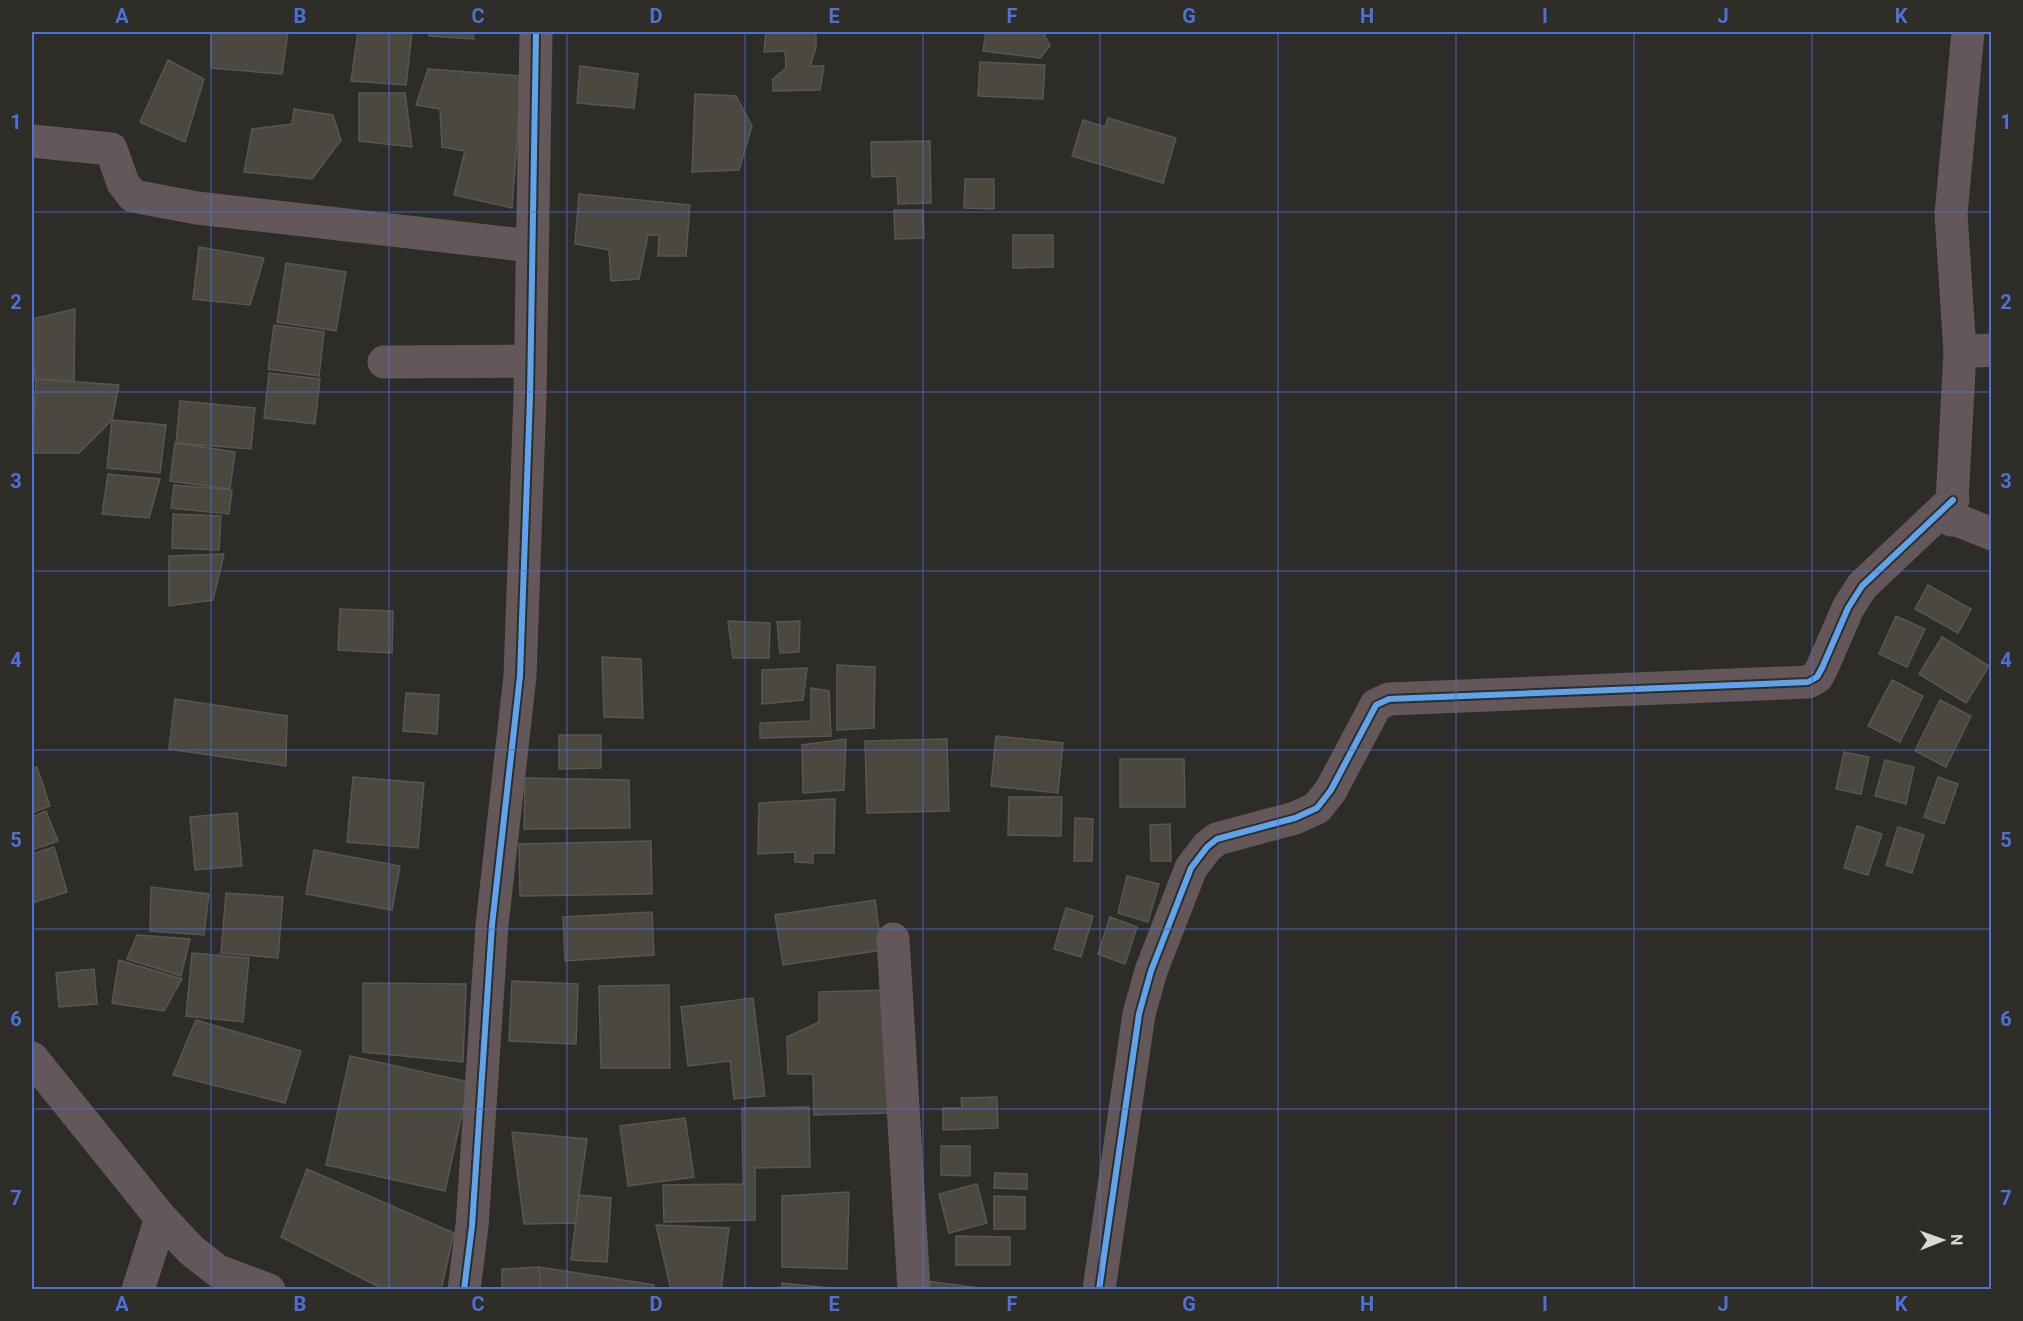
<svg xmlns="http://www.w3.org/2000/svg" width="2023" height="1321" font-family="Roboto,sans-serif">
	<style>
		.building { fill: #4b483f; stroke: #585654; stroke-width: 1.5 }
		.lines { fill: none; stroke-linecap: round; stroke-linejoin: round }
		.minor { stroke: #645759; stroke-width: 33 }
		.cycleway-casing { stroke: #2f2d28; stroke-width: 10 }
		.cycleway { stroke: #60a3ed; stroke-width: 6 }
		.grid { fill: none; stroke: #4c71d8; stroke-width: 1.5; stroke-opacity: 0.55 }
		.neatline { fill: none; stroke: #4c71d8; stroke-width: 2 }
		.grid-label { font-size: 20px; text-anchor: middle; font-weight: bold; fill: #4c71d8 }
	</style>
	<rect width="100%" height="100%" fill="#2e2c29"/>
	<path class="building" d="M 211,32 L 288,32 L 282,74 L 211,68 Z
		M 358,32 L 412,32 L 406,85 L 351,81 Z
		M 430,32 L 472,32 L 474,39 L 429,36 Z
		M 766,32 L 816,32 L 816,48 L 810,66 L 824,66 L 820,90 L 773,91 L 773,79 L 786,68 L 785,51 L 764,52 Z
		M 986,32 L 1043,32 L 1050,46 L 1040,58 L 983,51 Z
		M 168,60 L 204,79 L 185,142 L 140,122 Z
		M 980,62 L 1045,65 L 1043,99 L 978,96 Z
		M 580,66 L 638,74 L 634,108 L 577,103 Z
		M 428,69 L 522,76 L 512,208 L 454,195 L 465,151 L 442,147 L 440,109 L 416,105 Z
		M 359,93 L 405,93 L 412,147 L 359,141 Z
		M 695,94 L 736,96 L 752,126 L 739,170 L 692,172 Z
		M 294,109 L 333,115 L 341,140 L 312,179 L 244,172 L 252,129 L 292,124 Z
		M 1108,118 L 1176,138 L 1163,183 L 1072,156 L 1083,120 L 1105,127 Z
		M 930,141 L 931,203 L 898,204 L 897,176 L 872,177 L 871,142 Z
		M 965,179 L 994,179 L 994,209 L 964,208 Z
		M 579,194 L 690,205 L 686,256 L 658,256 L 659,235 L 648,235 L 639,279 L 611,281 L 609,250 L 575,244 Z
		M 894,210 L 923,210 L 924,238 L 895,239 Z
		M 1013,235 L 1053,235 L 1053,267 L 1013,268 Z
		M 199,247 L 264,258 L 250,305 L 193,299 Z
		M 286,263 L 346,272 L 336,331 L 277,322 Z
		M 75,309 L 74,382 L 36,379 L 32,357 L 32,319 Z
		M 274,325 L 324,332 L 319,376 L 268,369 Z
		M 32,357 L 36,379 L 32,382 Z
		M 269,373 L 320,379 L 315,424 L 264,418 Z
		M 36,379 L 119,385 L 112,420 L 79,453 L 32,453 Z
		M 180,401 L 255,408 L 251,449 L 176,443 Z
		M 112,420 L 166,425 L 160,473 L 107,468 Z
		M 175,443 L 235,452 L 230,489 L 170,481 Z
		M 108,474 L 160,479 L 149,518 L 102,514 Z
		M 174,485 L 232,490 L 229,514 L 171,508 Z
		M 173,514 L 221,516 L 219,550 L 172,548 Z
		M 224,554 L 213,600 L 169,606 L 169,556 Z
		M 1928,585 L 1971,609 L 1958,633 L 1915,609 Z
		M 340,609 L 393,611 L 392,653 L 338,650 Z
		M 1896,616 L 1925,629 L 1907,667 L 1879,654 Z
		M 728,621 L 770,623 L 769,658 L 733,658 Z
		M 800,621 L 799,652 L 780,653 L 777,622 Z
		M 1942,637 L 1989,666 L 1966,703 L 1919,674 Z
		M 602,657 L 641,659 L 643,718 L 604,717 Z
		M 837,665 L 875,667 L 874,728 L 837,730 Z
		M 807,668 L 803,700 L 762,704 L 762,670 Z
		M 1892,680 L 1923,696 L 1900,742 L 1868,726 Z
		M 811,688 L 829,691 L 831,736 L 760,738 L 760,723 L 811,721 Z
		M 406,693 L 439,695 L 437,734 L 403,731 Z
		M 175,699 L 287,716 L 286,766 L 169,749 Z
		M 1940,700 L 1971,716 L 1946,767 L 1915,751 Z
		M 559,735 L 601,735 L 601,768 L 559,769 Z
		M 996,736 L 1063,743 L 1058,793 L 991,786 Z
		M 846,739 L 844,790 L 803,793 L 802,745 Z
		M 947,739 L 949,811 L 867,813 L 865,741 Z
		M 1844,752 L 1869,757 L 1861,794 L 1836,789 Z
		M 1120,759 L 1184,759 L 1185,807 L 1120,807 Z
		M 1885,760 L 1914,767 L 1906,804 L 1875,796 Z
		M 37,767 L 50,806 L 32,813 L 32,769 Z
		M 353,777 L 424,783 L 418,848 L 347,842 Z
		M 1938,777 L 1958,784 L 1944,824 L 1924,817 Z
		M 525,778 L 629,780 L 630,828 L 524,829 Z
		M 1009,797 L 1062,797 L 1061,836 L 1008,835 Z
		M 835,799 L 834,853 L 813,853 L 813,863 L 795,862 L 795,852 L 758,854 L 759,803 Z
		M 46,811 L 58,841 L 32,850 L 32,817 Z
		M 237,813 L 242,866 L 195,870 L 190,817 Z
		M 1075,818 L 1093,819 L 1092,861 L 1074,861 Z
		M 1170,824 L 1171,861 L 1151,861 L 1150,825 Z
		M 1857,826 L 1882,834 L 1868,875 L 1844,868 Z
		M 1898,827 L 1924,835 L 1912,873 L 1886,865 Z
		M 651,841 L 652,894 L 520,896 L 519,844 Z
		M 54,847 L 67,892 L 32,903 L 32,854 Z
		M 314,850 L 400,866 L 392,910 L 306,894 Z
		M 1127,876 L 1159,884 L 1148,922 L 1118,913 Z
		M 151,887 L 209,894 L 204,935 L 150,931 Z
		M 226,893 L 283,897 L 278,958 L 221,953 Z
		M 875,900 L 882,950 L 783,965 L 775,915 Z
		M 1066,908 L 1093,916 L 1081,957 L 1054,949 Z
		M 652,912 L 654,955 L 565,961 L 563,917 Z
		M 1110,917 L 1137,927 L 1125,964 L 1098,954 Z
		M 137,935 L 190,939 L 181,976 L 127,959 Z
		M 192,953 L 249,958 L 243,1022 L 186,1016 Z
		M 119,960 L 182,979 L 164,1011 L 112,1003 Z
		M 94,969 L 97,1004 L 59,1007 L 56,973 Z
		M 512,981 L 578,984 L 576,1044 L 509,1041 Z
		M 363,983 L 466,984 L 463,1062 L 363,1052 Z
		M 669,985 L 670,1068 L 601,1068 L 599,986 Z
		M 886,990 L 890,1113 L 814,1115 L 813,1074 L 788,1074 L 787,1037 L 819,1022 L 819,992 Z
		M 753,998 L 765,1096 L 734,1099 L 730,1061 L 688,1066 L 681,1007 Z
		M 196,1020 L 301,1051 L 285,1103 L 173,1075 Z
		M 350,1056 L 469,1082 L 445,1191 L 326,1165 Z
		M 997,1097 L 998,1128 L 943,1130 L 943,1108 L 962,1108 L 961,1098 Z
		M 809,1107 L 810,1167 L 755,1168 L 755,1220 L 664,1222 L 663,1185 L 743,1184 L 742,1108 Z
		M 685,1118 L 694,1177 L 628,1186 L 620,1126 Z
		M 512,1132 L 587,1139 L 575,1223 L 524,1224 Z
		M 941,1146 L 970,1146 L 970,1176 L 941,1175 Z
		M 307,1169 L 454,1233 L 441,1290 L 385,1290 L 281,1237 Z
		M 995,1173 L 1027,1174 L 1027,1189 L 994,1188 Z
		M 977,1184 L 987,1223 L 949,1233 L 939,1194 Z
		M 849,1192 L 847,1269 L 782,1267 L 782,1196 Z
		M 579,1195 L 611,1198 L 607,1262 L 571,1260 Z
		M 994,1196 L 1025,1197 L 1025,1229 L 994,1229 Z
		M 656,1225 L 729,1228 L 721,1290 L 671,1290 Z
		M 956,1236 L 1010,1237 L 1010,1265 L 956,1265 Z
		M 539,1267 L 541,1290 L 502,1290 L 502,1269 Z
		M 539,1267 L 654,1285 L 654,1290 L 541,1290 Z
		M 927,1281 L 994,1290 L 926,1290 Z
		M 782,1283 L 849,1290 L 782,1290 Z"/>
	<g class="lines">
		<path class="minor" d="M 32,141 L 111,149 L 123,183 L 133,196 L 197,208 L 532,246
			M 1960,352 L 1992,350
			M 384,362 L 530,361
			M 1952,518 L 1992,534
			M 1951,520 L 1960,352 L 1951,214 L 1968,32
			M 893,939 L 914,1290
			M 32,1058 L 161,1218 L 191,1250 L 218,1271 L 269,1290
			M 138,1290 L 161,1218
			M 464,1290 L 472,1226 L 492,925 L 520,676 L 530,396 L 536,32
			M 1099,1290 L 1139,1014 L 1151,971 L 1191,868 L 1207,847 L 1217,839 L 1295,818 L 1317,808 L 1331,790 L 1376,705 L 1389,699 L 1808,682 L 1817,677 L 1822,668 L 1848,608 L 1862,586 L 1953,500"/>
		<g class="cycleway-casing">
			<path id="cycleway" d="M 464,1290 L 472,1226 L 492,925 L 520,676 L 530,396 L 536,32
				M 1099,1290 L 1139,1014 L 1151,971 L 1191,868 L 1207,847 L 1217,839 L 1295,818 L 1317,808 L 1331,790 L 1376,705 L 1389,699 L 1808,682 L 1817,677 L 1822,668 L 1848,608 L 1862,586 L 1953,500"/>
		</g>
		<use href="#cycleway" class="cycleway"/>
	</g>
	<path class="grid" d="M 211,32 L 211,1290M 389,32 L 389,1290M 567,32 L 567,1290M 745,32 L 745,1290M 923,32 L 923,1290M 1100,32 L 1100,1290M 1278,32 L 1278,1290M 1456,32 L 1456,1290M 1634,32 L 1634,1290M 1812,32 L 1812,1290M 32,212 L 1992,212M 32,392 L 1992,392M 32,571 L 1992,571M 32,750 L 1992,750M 32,929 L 1992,929M 32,1109 L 1992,1109"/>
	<rect width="2023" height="1321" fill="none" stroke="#2f2d28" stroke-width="66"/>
	<g transform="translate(1942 1240) rotate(89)" stroke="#2f2d28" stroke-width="4.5" paint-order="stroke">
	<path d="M0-4.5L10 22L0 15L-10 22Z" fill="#dad9d6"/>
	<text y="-9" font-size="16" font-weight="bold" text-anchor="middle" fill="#dad9d6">N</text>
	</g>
	<rect x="33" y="33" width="1957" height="1255" class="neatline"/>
	<g class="grid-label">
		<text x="122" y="23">A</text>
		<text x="300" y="23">B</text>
		<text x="478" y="23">C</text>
		<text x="656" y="23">D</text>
		<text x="834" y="23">E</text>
		<text x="1012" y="23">F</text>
		<text x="1189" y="23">G</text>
		<text x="1367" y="23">H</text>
		<text x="1545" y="23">I</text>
		<text x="1723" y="23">J</text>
		<text x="1901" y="23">K</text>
		<text x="16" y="129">1</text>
		<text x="2006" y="129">1</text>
		<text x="16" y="309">2</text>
		<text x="2006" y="309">2</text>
		<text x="16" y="488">3</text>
		<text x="2006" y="488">3</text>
		<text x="16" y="667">4</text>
		<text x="2006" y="667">4</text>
		<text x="16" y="847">5</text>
		<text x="2006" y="847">5</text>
		<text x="16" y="1026">6</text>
		<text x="2006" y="1026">6</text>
		<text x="16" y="1205">7</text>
		<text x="2006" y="1205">7</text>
		<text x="122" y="1311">A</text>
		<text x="300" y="1311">B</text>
		<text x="478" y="1311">C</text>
		<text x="656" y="1311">D</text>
		<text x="834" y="1311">E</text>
		<text x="1012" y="1311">F</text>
		<text x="1189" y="1311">G</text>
		<text x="1367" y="1311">H</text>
		<text x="1545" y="1311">I</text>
		<text x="1723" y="1311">J</text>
		<text x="1901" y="1311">K</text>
	</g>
</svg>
